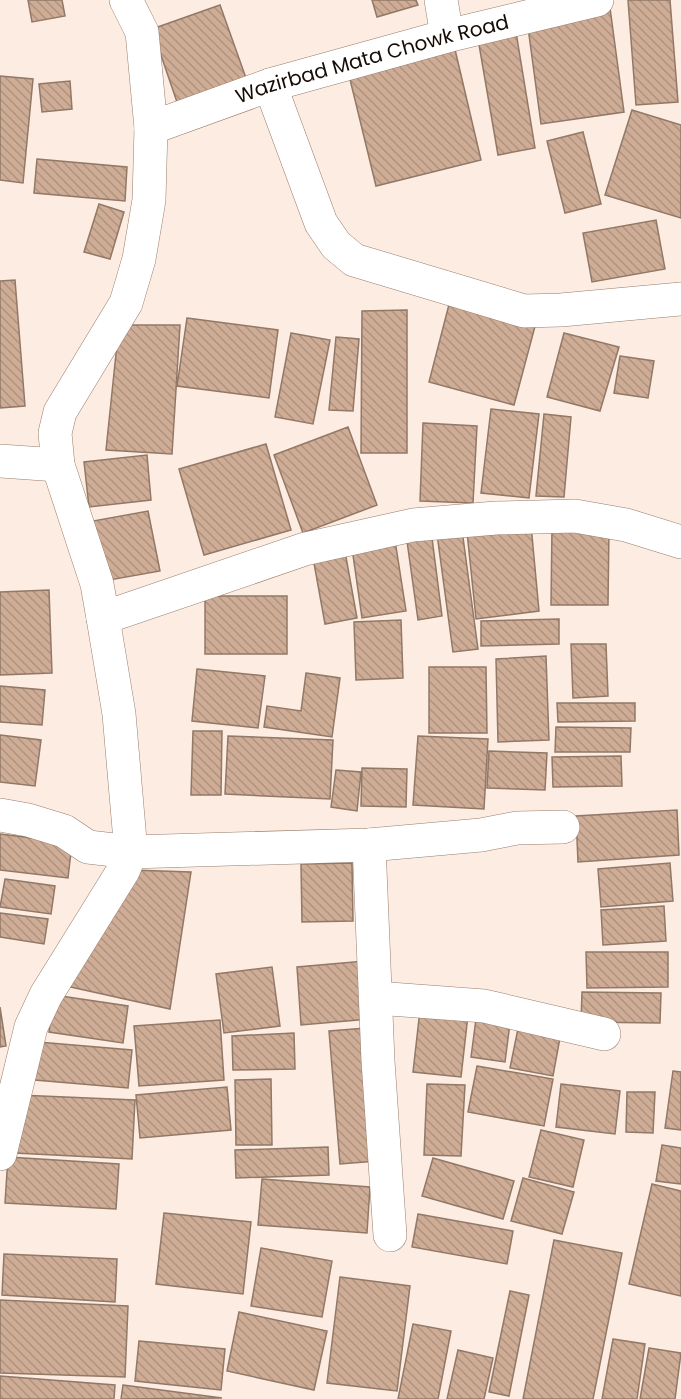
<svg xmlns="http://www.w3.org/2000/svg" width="681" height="1399" font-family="Poppins,sans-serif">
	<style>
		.building { fill: url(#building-back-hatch); stroke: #917867; stroke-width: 1.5 }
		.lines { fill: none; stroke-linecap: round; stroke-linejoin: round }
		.minor-casing { stroke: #987e6d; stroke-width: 34 }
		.minor { stroke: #fff; stroke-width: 33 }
		.labels { text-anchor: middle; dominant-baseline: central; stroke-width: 6; stroke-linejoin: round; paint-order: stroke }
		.street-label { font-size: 20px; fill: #150c06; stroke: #fdfdfd }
	</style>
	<defs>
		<pattern id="building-back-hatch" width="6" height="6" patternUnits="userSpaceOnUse" patternTransform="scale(1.5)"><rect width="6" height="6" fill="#ceac95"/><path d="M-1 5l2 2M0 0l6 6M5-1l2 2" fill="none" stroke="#b0937f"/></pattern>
	</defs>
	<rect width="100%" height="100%" fill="#fdece1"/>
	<path class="building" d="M 28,0 L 62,0 L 65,16 L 32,22 Z
		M 372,0 L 416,0 L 418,5 L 377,17 Z
		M 628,0 L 670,0 L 678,102 L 636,105 Z
		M 220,5 L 246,78 L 177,102 L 152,29 Z
		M 610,8 L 624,112 L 541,124 L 527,20 Z
		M 515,26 L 535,148 L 498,155 L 477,33 Z
		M 453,41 L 481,160 L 376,186 L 347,67 Z
		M 0,76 L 33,79 L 23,183 L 0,180 Z
		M 70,81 L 72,109 L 42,112 L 39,84 Z
		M 632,110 L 681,125 L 681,218 L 605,195 Z
		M 583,132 L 601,204 L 565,213 L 547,141 Z
		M 37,159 L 127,167 L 125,201 L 34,193 Z
		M 99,204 L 124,212 L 110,259 L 84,252 Z
		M 656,220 L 665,269 L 592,282 L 583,233 Z
		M 15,280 L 25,406 L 0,408 L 0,281 Z
		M 452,293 L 538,315 L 514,405 L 429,382 Z
		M 407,310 L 407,453 L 361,453 L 362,311 Z
		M 187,318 L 278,330 L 269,398 L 177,386 Z
		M 119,325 L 180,325 L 172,454 L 106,450 Z
		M 291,333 L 330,340 L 313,424 L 275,417 Z
		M 564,333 L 619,347 L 600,411 L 547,397 Z
		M 336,337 L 359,339 L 353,411 L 329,410 Z
		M 620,356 L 654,361 L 648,398 L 614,393 Z
		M 491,409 L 539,414 L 529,498 L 481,493 Z
		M 544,414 L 571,417 L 564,497 L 536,496 Z
		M 423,423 L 477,426 L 473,503 L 420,501 Z
		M 348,427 L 377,505 L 303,533 L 274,455 Z
		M 266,444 L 291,530 L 204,555 L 179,469 Z
		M 147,455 L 151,500 L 89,507 L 84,462 Z
		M 148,511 L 160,571 L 104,581 L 93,521 Z
		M 531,525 L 539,611 L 476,619 L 467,532 Z
		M 552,527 L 609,528 L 608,605 L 551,605 Z
		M 431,530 L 442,616 L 418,620 L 406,534 Z
		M 462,530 L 478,649 L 453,652 L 437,534 Z
		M 394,534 L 406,611 L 362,618 L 351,541 Z
		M 344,546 L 357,618 L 325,624 L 312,552 Z
		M 49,590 L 52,673 L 0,675 L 0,592 Z
		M 205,596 L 287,596 L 287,654 L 205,654 Z
		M 559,619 L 559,644 L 481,646 L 481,621 Z
		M 401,620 L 403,678 L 356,680 L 354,622 Z
		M 571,644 L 606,644 L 608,696 L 573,698 Z
		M 546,656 L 549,740 L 498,742 L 496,659 Z
		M 429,667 L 486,667 L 487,733 L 429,733 Z
		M 197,669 L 265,676 L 258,728 L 192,721 Z
		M 306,673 L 340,678 L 332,737 L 264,727 L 267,706 L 301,711 Z
		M 0,686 L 45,690 L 42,725 L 0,722 Z
		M 557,703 L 635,703 L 635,721 L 558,722 Z
		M 556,727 L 631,728 L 630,752 L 555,752 Z
		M 193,731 L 222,731 L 221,795 L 191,795 Z
		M 0,735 L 41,740 L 35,786 L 0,782 Z
		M 228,736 L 333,740 L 330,799 L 225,794 Z
		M 418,736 L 488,739 L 484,809 L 413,805 Z
		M 489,751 L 547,753 L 545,790 L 487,788 Z
		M 621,756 L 622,786 L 553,787 L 552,757 Z
		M 362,768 L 407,769 L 406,807 L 361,806 Z
		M 336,770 L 361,772 L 357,811 L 331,807 Z
		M 677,810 L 679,855 L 578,862 L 576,816 Z
		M 0,834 L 72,843 L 68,878 L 0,870 Z
		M 352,863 L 353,921 L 302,922 L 301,864 Z
		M 670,863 L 673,901 L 601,907 L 598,869 Z
		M 131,870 L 191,872 L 170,1009 L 66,986 Z
		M 5,879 L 55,886 L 51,914 L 0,907 Z
		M 664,906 L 666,941 L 603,945 L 601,910 Z
		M 0,913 L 48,919 L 44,944 L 0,937 Z
		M 586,952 L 668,952 L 668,987 L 587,988 Z
		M 365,961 L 369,1019 L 301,1025 L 297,967 Z
		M 272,967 L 280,1026 L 224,1033 L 216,974 Z
		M 582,992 L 661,993 L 660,1023 L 581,1022 Z
		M 54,995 L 128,1006 L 123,1043 L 49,1032 Z
		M 0,1007 L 6,1046 L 0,1047 Z
		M 420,1010 L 468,1015 L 461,1077 L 413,1072 Z
		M 476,1019 L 510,1023 L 505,1062 L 471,1057 Z
		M 520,1019 L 562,1027 L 553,1076 L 510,1068 Z
		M 220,1020 L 224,1080 L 139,1086 L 134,1026 Z
		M 366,1028 L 377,1161 L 340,1164 L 329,1031 Z
		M 294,1033 L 295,1069 L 233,1070 L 232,1036 Z
		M 38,1042 L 132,1050 L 128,1088 L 35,1080 Z
		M 477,1066 L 553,1079 L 544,1126 L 468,1112 Z
		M 673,1071 L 681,1072 L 681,1130 L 665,1128 Z
		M 271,1079 L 272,1145 L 236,1145 L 235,1080 Z
		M 427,1084 L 465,1085 L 461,1156 L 424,1155 Z
		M 561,1084 L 620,1091 L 615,1134 L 556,1127 Z
		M 227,1087 L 231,1130 L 140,1138 L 136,1095 Z
		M 627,1092 L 655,1092 L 653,1133 L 626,1132 Z
		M 18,1095 L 135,1100 L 132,1159 L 15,1153 Z
		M 541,1130 L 584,1140 L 573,1187 L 529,1177 Z
		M 662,1145 L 681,1148 L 681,1184 L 656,1181 Z
		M 328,1147 L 329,1175 L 236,1178 L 235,1150 Z
		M 8,1157 L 119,1164 L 116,1209 L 5,1203 Z
		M 433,1158 L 514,1181 L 503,1219 L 422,1196 Z
		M 523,1178 L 574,1192 L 562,1234 L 511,1221 Z
		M 262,1179 L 370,1187 L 367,1233 L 258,1225 Z
		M 652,1184 L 681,1191 L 681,1296 L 629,1284 Z
		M 164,1213 L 251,1222 L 243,1294 L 156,1284 Z
		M 418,1214 L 513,1231 L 507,1264 L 412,1247 Z
		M 554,1240 L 622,1253 L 593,1399 L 523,1399 Z
		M 261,1248 L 332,1261 L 322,1317 L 251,1306 Z
		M 4,1254 L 117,1259 L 115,1302 L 2,1295 Z
		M 340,1277 L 410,1286 L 397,1391 L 327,1383 Z
		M 510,1291 L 529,1295 L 509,1396 L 489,1392 Z
		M 0,1300 L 128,1306 L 125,1377 L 0,1373 Z
		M 239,1312 L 327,1331 L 314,1390 L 227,1371 Z
		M 413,1324 L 451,1331 L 438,1399 L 398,1399 Z
		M 613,1339 L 645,1344 L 637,1399 L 602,1399 Z
		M 139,1341 L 225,1349 L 221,1390 L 135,1381 Z
		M 649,1348 L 681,1353 L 675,1399 L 640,1399 Z
		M 458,1350 L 493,1358 L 484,1399 L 447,1399 Z
		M 0,1376 L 115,1385 L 114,1399 L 0,1399 Z
		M 123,1385 L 222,1398 L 121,1399 Z"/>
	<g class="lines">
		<g class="minor-casing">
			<g id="minor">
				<path d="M 441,0 L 447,36"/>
				<path d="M 270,85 L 321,223 L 336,245 L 354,260 L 524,311 L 561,310 L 681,299"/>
				<path id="s1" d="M 151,128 L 270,85 L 447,36 L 597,0"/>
				<path d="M 0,461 L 58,465"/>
				<path d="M 103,618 L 305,549 L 413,525 L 496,518 L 575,516 L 626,525 L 681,542"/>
				<path d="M 0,815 L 28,820 L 64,831 L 88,847 L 131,852 L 369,845 L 481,835 L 517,828 L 563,827"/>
				<path d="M 369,845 L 378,1061 L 390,1235"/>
				<path d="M 376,998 L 484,1006 L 604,1034"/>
				<path d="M 0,1154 L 31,1027 L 46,995 L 123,871 L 131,852 L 119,714 L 103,618 L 97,584 L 58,465 L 55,433 L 60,412 L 126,303 L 139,259 L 149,200 L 151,128 L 142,32 L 126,0"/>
			</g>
		</g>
		<use href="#minor" class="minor"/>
	</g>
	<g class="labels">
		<g class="street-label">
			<text stroke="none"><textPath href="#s1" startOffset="232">Wazirbad Mata Chowk Road</textPath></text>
		</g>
	</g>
</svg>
